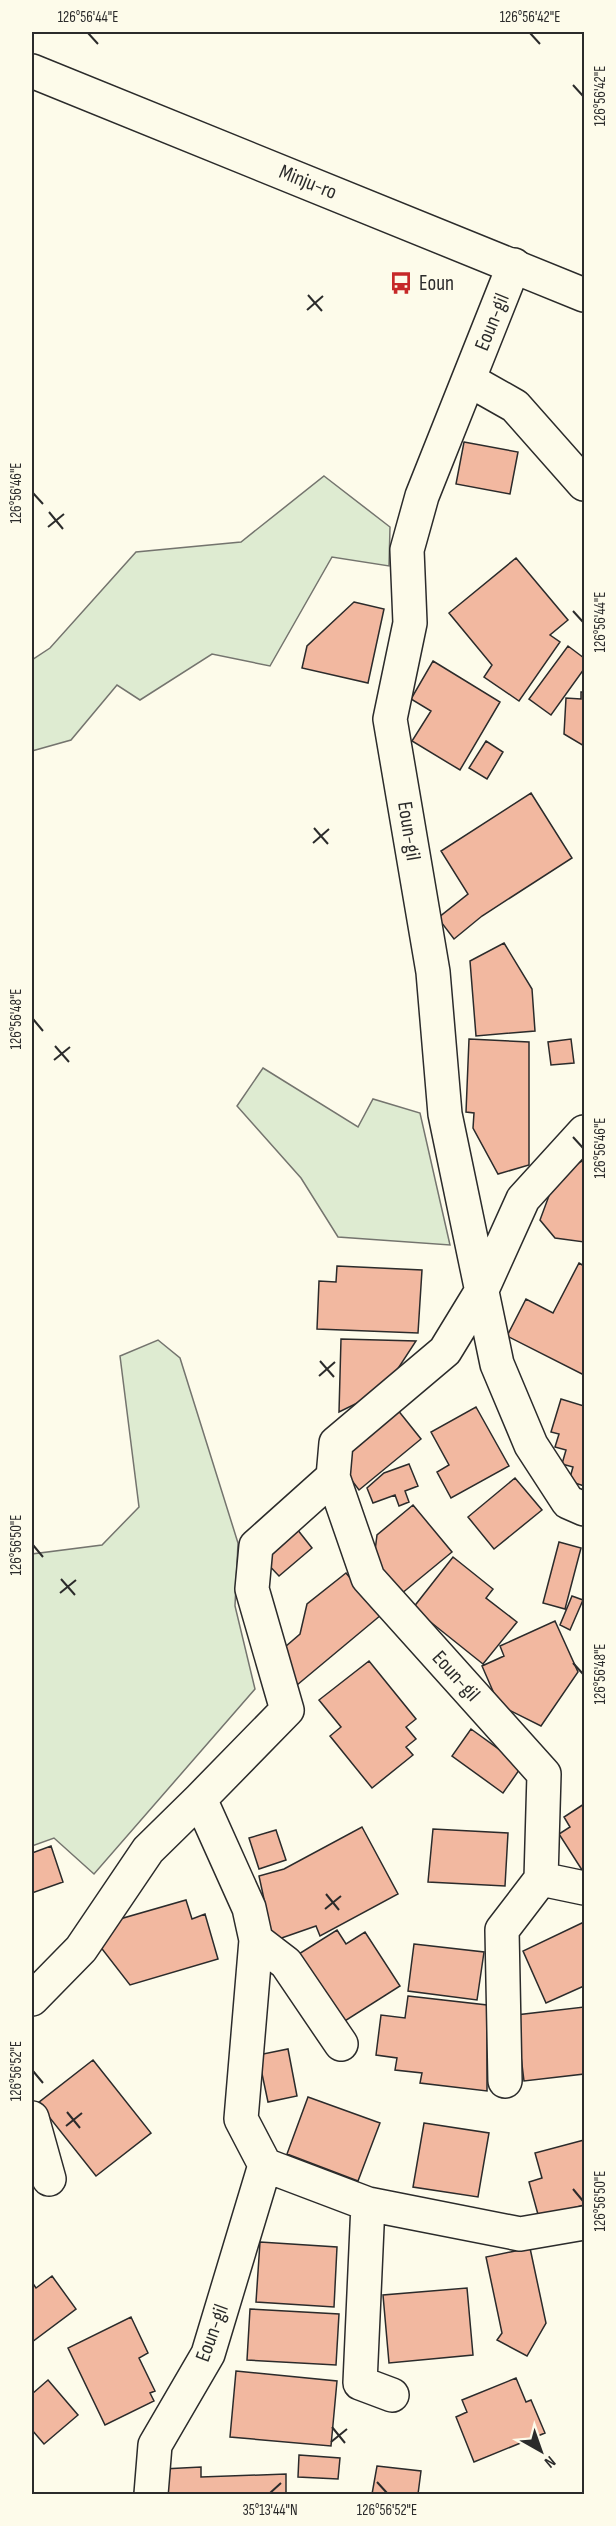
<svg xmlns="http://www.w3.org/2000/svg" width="616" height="2526" font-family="'Sofia Sans Condensed',sans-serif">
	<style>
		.green { fill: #deebd1; stroke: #74746e; stroke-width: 1.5 }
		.building { fill: #f2b8a0; stroke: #2b2b2b; stroke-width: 1.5 }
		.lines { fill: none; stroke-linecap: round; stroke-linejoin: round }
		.minor-casing { stroke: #2b2b2b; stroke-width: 36 }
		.major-casing { stroke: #2b2b2b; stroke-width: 36 }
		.minor { stroke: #fdfbea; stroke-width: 33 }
		.major { stroke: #fdfbea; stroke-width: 33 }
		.ticks { fill: none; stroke: #2b2b2b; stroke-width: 2 }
		.labels { text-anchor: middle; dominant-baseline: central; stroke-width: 4.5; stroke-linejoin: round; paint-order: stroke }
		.street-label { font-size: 21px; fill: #2b2b2b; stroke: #fdfbea }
		.poi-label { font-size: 21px; fill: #2b2b2b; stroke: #fdfbea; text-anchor: start }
		.neatline { fill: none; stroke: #2b2b2b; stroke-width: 2 }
		.ticks-label { font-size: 15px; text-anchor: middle; fill: #2b2b2b }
	</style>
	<rect width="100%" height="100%" fill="#fdfbea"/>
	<path class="green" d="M 324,476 L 390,527 L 389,566 L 332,557 L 270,666 L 212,654 L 140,700 L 117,685 L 71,740 L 32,751 L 32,660 L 50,648 L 136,552 L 241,542 Z
		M 263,1068 L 358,1127 L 373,1099 L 420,1113 L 450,1245 L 338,1237 L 301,1178 L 237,1106 Z
		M 158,1340 L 180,1358 L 238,1543 L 235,1606 L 255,1689 L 94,1874 L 54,1838 L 32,1846 L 32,1554 L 102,1545 L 139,1507 L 120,1356 Z"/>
	<path class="building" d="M 464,442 L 518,452 L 510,494 L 456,484 Z
		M 516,558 L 568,620 L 550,635 L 560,642 L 519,701 L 484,677 L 492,665 L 449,613 Z
		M 354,602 L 384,609 L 368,683 L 302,668 L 307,646 Z
		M 568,646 L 584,658 L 584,669 L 551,715 L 529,699 Z
		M 433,661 L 500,702 L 460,770 L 412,741 L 431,711 L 411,699 Z
		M 581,692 L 584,692 L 584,746 L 564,734 L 566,698 L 581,699 Z
		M 486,741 L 503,752 L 487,779 L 469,768 Z
		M 531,793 L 572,858 L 482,916 L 454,939 L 438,918 L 468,894 L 441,851 Z
		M 504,943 L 532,989 L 535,1031 L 476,1036 L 470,961 Z
		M 469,1039 L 529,1042 L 529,1165 L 498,1174 L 473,1128 L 474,1113 L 466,1112 Z
		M 571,1039 L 574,1063 L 551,1065 L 548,1042 Z
		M 584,1160 L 584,1242 L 555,1238 L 540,1220 L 557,1174 Z
		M 579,1263 L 584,1266 L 584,1375 L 507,1336 L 526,1299 L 553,1313 Z
		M 337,1266 L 422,1270 L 418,1333 L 317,1329 L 319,1281 L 336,1282 Z
		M 341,1339 L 416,1341 L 384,1390 L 339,1412 Z
		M 561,1399 L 584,1406 L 584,1486 L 569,1481 L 573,1467 L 562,1464 L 566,1450 L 555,1447 L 559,1434 L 551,1432 Z
		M 476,1407 L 509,1466 L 451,1498 L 437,1472 L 449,1465 L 431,1432 Z
		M 397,1409 L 421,1439 L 359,1490 L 347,1474 L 346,1451 Z
		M 409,1464 L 418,1486 L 405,1491 L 409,1502 L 399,1506 L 395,1495 L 373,1503 L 367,1488 L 384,1473 Z
		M 515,1478 L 542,1510 L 494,1549 L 468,1517 Z
		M 413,1505 L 452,1552 L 401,1594 L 374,1559 L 377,1535 Z
		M 297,1529 L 312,1548 L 279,1576 L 263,1559 Z
		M 559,1542 L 581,1548 L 565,1609 L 543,1603 Z
		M 453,1557 L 493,1589 L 486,1598 L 517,1622 L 483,1664 L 413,1608 Z
		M 346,1573 L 381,1615 L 297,1685 L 285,1647 L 300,1634 L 307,1604 Z
		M 572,1596 L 583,1600 L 570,1630 L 560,1625 Z
		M 555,1621 L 578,1672 L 541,1726 L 499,1705 L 482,1666 L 504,1656 L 500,1646 Z
		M 369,1661 L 416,1719 L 406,1727 L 416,1739 L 406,1747 L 413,1755 L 372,1788 L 330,1736 L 341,1727 L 319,1700 Z
		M 471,1729 L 522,1766 L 503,1793 L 452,1756 Z
		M 584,1804 L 584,1869 L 582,1870 L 559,1834 L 570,1827 L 564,1817 Z
		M 362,1827 L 398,1894 L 320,1936 L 316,1926 L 273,1941 L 259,1876 L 284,1869 Z
		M 433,1829 L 508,1833 L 505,1886 L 428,1882 Z
		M 276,1830 L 286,1860 L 259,1869 L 249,1838 Z
		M 51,1846 L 63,1882 L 32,1893 L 32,1853 Z
		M 186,1900 L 192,1919 L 205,1914 L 218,1959 L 130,1985 L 99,1945 L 113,1921 Z
		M 584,1922 L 584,1986 L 546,2003 L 523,1951 Z
		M 337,1930 L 346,1944 L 365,1932 L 400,1986 L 337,2026 L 294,1957 Z
		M 414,1944 L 484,1952 L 477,2000 L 408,1991 Z
		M 408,1996 L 487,2005 L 487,2091 L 420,2083 L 422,2073 L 395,2070 L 397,2058 L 376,2055 L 381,2015 L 405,2018 Z
		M 584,2007 L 584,2074 L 524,2081 L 516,2015 Z
		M 288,2049 L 297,2096 L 268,2102 L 258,2055 Z
		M 93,2060 L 151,2133 L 96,2176 L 38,2103 Z
		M 308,2097 L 380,2123 L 358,2181 L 287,2154 Z
		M 424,2123 L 489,2133 L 478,2197 L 413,2187 Z
		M 584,2140 L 584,2205 L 539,2218 L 529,2182 L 542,2178 L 535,2153 Z
		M 260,2242 L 337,2247 L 334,2307 L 256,2302 Z
		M 530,2248 L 546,2323 L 527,2356 L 497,2340 L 502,2333 L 486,2257 Z
		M 52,2276 L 76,2309 L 32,2342 L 32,2282 L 36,2288 Z
		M 467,2288 L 473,2355 L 389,2363 L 383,2295 Z
		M 250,2309 L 339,2314 L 336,2365 L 247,2360 Z
		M 131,2317 L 148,2353 L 139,2358 L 155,2391 L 150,2393 L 154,2401 L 105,2425 L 68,2348 Z
		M 236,2371 L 337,2381 L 331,2446 L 230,2437 Z
		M 516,2378 L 526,2402 L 531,2400 L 545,2433 L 474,2462 L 456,2417 L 467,2412 L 462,2400 Z
		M 48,2380 L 78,2415 L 44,2444 L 32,2430 L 32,2394 Z
		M 299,2455 L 340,2458 L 338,2479 L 298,2477 Z
		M 377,2466 L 421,2471 L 418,2494 L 372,2494 Z
		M 201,2467 L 201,2477 L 286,2474 L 286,2494 L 164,2494 L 163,2469 Z"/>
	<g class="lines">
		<g class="minor-casing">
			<path id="minor" d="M 514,265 L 422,496 L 407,550 L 410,623 L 390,719 L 433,972 L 445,1114 L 497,1364 L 531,1445 L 568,1502 L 584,1509
				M 469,380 L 515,406 L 584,484
				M 584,1132 L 523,1199 L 481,1292 L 445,1351 L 336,1443 L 333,1477 L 256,1546 L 252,1589 L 287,1710 L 200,1799 L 249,1908 L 256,1940 L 241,2119 L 265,2165 L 368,2204 L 520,2234 L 584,2223
				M 333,1477 L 368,1578 L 544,1774 L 541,1879 L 502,1930 L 505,2081
				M 541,1879 L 584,1888
				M 256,1940 L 286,1963 L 341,2044
				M 32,1999 L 81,1949 L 148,1850 L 200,1799
				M 32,2118 L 49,2179
				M 368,2204 L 360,2383 L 392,2395
				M 151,2494 L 155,2445 L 208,2354 L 265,2165"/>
		</g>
		<g class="major-casing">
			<path id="major" d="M 32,71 L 584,295"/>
		</g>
		<use href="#minor" class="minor"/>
		<use href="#major" class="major"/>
	</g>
	<path class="ticks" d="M 88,33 L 98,44M 530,33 L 540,44M 573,85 L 583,96M 308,295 L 322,311M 307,310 L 323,296M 33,493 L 43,504M 49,512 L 63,529M 48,527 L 64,514M 573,611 L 583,622M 314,828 L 328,844M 313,843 L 329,829M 33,1019 L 43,1031M 55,1046 L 69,1062M 54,1060 L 70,1047M 573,1137 L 583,1148M 320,1361 L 334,1377M 319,1376 L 335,1362M 33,1545 L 43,1557M 61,1579 L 75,1595M 60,1593 L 76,1580M 573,1663 L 583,1674M 326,1894 L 339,1910M 325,1909 L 341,1896M 33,2071 L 43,2083M 67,2112 L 80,2128M 66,2126 L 82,2113M 573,2189 L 583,2201M 332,2427 L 345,2443M 331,2442 L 347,2429M 377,2482 L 387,2493M 270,2493 L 281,2483"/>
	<defs>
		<g id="bus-bare" transform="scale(1.8)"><path d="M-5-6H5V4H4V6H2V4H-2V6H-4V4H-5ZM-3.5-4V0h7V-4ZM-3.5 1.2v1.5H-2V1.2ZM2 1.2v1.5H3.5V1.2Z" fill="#c62828" stroke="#fdfbea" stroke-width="2.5" paint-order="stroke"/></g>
	</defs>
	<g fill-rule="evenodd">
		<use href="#bus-bare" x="401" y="283"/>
	</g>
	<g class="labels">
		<g class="street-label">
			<text transform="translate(308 182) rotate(22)">Minju-ro</text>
			<text transform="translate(492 322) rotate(-68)">Eoun-gil</text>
			<text transform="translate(409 831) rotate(81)">Eoun-gil</text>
			<text transform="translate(456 1676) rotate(48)">Eoun-gil</text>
			<text transform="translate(212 2333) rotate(-70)">Eoun-gil</text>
		</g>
		<g class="poi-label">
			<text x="419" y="283">Eoun</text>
		</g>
	</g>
	<rect width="616" height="2526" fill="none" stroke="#fdfbea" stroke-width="66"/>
	<g transform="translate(541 2451) rotate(140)" stroke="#fdfbea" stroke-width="4.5" paint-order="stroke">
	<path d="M0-4.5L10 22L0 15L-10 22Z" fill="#2b2b2b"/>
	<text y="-9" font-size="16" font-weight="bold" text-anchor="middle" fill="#2b2b2b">N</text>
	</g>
	<rect x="33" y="33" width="550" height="2460" class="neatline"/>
	<g class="ticks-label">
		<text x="88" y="22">126°56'44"E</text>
		<text x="530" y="22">126°56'42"E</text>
		<text transform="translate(600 96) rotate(-90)" y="5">126°56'42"E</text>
		<text transform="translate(16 493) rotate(-90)" y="5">126°56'46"E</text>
		<text transform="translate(600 622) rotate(-90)" y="5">126°56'44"E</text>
		<text transform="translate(16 1019) rotate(-90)" y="5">126°56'48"E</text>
		<text transform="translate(600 1148) rotate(-90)" y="5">126°56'46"E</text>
		<text transform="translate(16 1545) rotate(-90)" y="5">126°56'50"E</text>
		<text transform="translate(600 1674) rotate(-90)" y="5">126°56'48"E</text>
		<text transform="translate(16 2071) rotate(-90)" y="5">126°56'52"E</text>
		<text transform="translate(600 2201) rotate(-90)" y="5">126°56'50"E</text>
		<text x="270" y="2515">35°13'44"N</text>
		<text x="387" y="2515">126°56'52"E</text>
	</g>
</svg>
